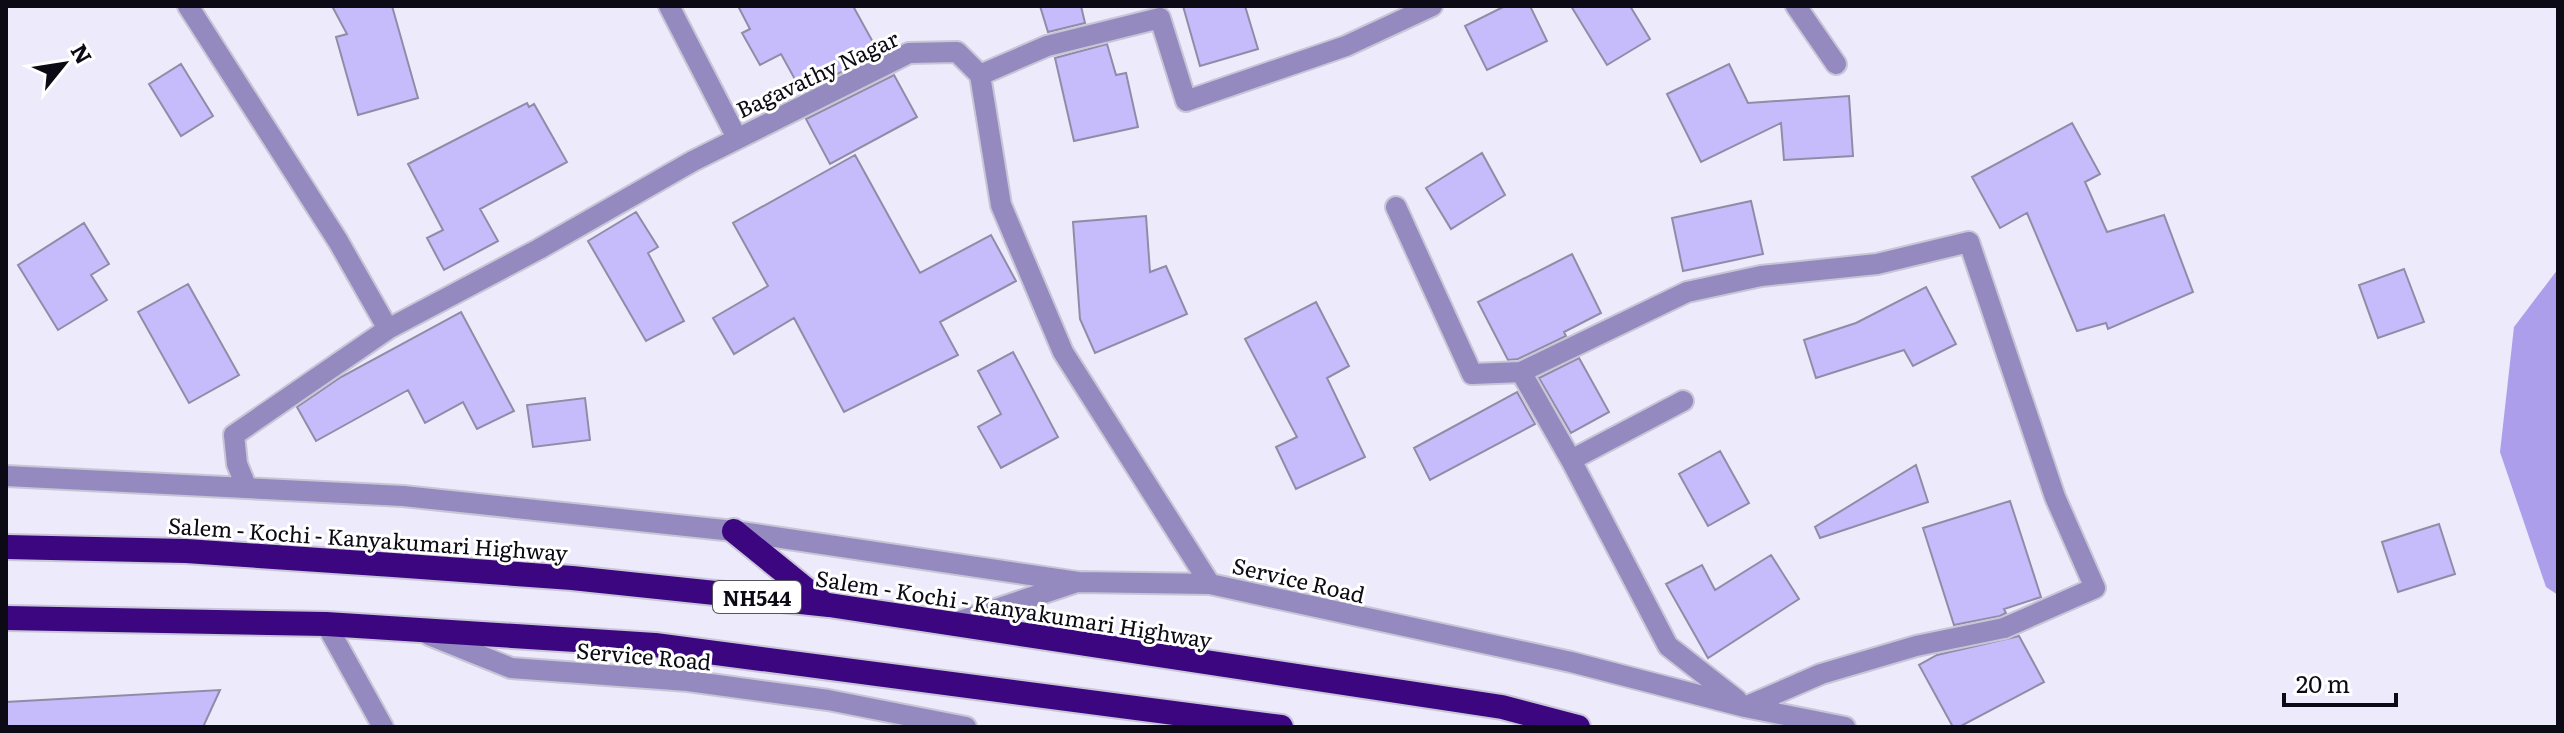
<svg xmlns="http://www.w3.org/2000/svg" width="2564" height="733" font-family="Literata,serif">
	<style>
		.water { fill: #ad9eec }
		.building { fill: #c7bcfb; stroke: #908ca7; stroke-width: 2 }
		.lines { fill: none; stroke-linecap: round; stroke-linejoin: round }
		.minor-casing { stroke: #c8c6d6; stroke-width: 24 }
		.highway-casing { stroke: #c8c6d6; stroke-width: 28 }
		.minor { stroke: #948abf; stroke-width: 20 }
		.highway { stroke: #3b0680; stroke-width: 24 }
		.labels { text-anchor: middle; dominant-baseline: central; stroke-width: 6; stroke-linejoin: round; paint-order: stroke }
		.shield { fill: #fff; stroke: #55545a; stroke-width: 2 }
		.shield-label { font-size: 20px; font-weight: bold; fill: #0c0a14 }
		.street-label { font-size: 22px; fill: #0c0a14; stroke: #fff }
	</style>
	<rect width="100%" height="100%" fill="#eceafb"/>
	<path class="water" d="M 2558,269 L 2558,595 L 2546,587 L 2500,452 L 2514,327 Z"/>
	<path class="building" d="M 332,6 L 392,6 L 418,98 L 358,115 L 336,37 L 347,34 Z
		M 738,6 L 853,6 L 879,53 L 802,92 L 781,54 L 760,65 L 742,33 L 750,29 Z
		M 1040,6 L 1081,6 L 1085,23 L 1048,32 Z
		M 1183,6 L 1245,6 L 1258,49 L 1200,66 Z
		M 1505,6 L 1530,6 L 1547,41 L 1487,70 L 1465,26 Z
		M 1571,6 L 1630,6 L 1650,39 L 1607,65 Z
		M 1107,44 L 1116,75 L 1126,73 L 1138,127 L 1074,141 L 1055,58 Z
		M 181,64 L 213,116 L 181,136 L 149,84 Z
		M 1729,64 L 1748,103 L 1849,96 L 1853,156 L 1784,160 L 1781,123 L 1701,162 L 1667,94 Z
		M 894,75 L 917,117 L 830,164 L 806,119 Z
		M 527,103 L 529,107 L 534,104 L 567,162 L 480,209 L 498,241 L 444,270 L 427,238 L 443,230 L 408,164 Z
		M 2072,123 L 2100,174 L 2085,182 L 2107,232 L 2164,215 L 2193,292 L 2108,329 L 2106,323 L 2077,331 L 2027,213 L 2000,228 L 1972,177 Z
		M 1482,153 L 1505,195 L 1451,229 L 1426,188 Z
		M 855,155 L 920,273 L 991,235 L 1016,281 L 940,322 L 958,355 L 844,412 L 794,318 L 734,354 L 713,318 L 768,286 L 733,223 Z
		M 1751,201 L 1763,254 L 1683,271 L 1672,218 Z
		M 636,212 L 658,247 L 648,253 L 684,321 L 646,341 L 588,241 Z
		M 1146,216 L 1150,272 L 1166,266 L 1187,314 L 1095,353 L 1080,319 L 1073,222 Z
		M 84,223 L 109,264 L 91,275 L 107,300 L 58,330 L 18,265 Z
		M 1572,254 L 1601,313 L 1564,332 L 1566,336 L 1518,359 L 1508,360 L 1478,302 Z
		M 2404,269 L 2424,322 L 2378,338 L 2359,285 Z
		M 188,284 L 239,375 L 189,403 L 138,312 Z
		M 1926,287 L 1956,344 L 1913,366 L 1904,350 L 1816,378 L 1804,340 L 1856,323 Z
		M 1316,302 L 1349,366 L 1327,378 L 1365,457 L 1296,489 L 1276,447 L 1297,437 L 1245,339 Z
		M 461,312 L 514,411 L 477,429 L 463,402 L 425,423 L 408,390 L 316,441 L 297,407 L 341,377 Z
		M 1013,352 L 1058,437 L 1001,468 L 978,427 L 1001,414 L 978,371 Z
		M 1579,358 L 1609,412 L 1571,433 L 1539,378 Z
		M 1517,392 L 1535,424 L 1430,480 L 1414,448 Z
		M 585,398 L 590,440 L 533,447 L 527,405 Z
		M 1720,451 L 1749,503 L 1708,526 L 1679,474 Z
		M 1916,465 L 1928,502 L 1820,538 L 1815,527 Z
		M 2010,501 L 2041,597 L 2004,609 L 2006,613 L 2000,616 L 1954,625 L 1923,528 Z
		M 2439,524 L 2455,574 L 2398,592 L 2382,542 Z
		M 1771,555 L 1799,599 L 1708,658 L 1666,584 L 1702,565 L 1715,590 Z
		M 2019,636 L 2044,682 L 1959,727 L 1953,727 L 1919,665 L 1937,655 Z
		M 220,690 L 203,727 L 6,727 L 6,702 Z"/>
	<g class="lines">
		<g class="minor-casing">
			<path id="minor" d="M 188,6 L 338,241 L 388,329
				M 669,6 L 737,138
				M 1796,6 L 1836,64
				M 980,75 L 1047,46 L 1160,18 L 1186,101 L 1346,46 L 1432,6
				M 1396,207 L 1472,374 L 1521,372 L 1687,292 L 1761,276 L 1877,264 L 1969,242 L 2055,497 L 2095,588 L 2004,628 L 1916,646 L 1821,674 L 1745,707
				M 1521,372 L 1571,460
				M 1683,401 L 1571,460 L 1668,646 L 1737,700
				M 6,476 L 403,496 L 734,531 L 1078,582 L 1210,584 L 1571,662 L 1745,707 L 1845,727
				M 246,486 L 237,464 L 234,435 L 388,329 L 539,249 L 693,161 L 909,53 L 957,52 L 980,75 L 1001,205 L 1063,352 L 1210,584
				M 954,623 L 1074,583
				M 326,624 L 383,727
				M 429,635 L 511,668 L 688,681 L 828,700 L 966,727"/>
		</g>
		<g class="highway-casing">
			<path id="highway" d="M 734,531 L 824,604
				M 6,547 L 186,551 L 393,565 L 572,578 L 829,605 L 1502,707 L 1578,727
				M 6,618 L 326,624 L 655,645 L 1281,727"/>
		</g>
		<use href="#minor" class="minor"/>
		<use href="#highway" class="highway"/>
	</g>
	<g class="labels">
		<rect class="shield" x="713" y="581" width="88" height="32" rx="6"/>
		<g class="shield-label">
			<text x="757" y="597">NH544</text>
		</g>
		<g class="street-label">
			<text transform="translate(817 73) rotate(-25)">Bagavathy Nagar</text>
			<text transform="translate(368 538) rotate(4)">Salem - Kochi - Kanyakumari Highway</text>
			<text transform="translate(1299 579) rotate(13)">Service Road</text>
			<text transform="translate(1014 608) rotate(9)">Salem - Kochi - Kanyakumari Highway</text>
			<text transform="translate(644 655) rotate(5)">Service Road</text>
		</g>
	</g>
	<rect width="2564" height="733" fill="none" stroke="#0c0a14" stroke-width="16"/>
	<g transform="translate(64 64) rotate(60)" stroke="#ffffff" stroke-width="6" paint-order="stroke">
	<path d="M0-6L14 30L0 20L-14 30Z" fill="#0c0a14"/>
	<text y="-12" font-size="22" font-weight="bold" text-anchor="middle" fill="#0c0a14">N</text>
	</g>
	<path d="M2284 693v12h112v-12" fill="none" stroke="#0c0a14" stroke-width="4"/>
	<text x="2296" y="693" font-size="24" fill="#0c0a14" stroke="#ffffff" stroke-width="6" paint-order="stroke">20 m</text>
</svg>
